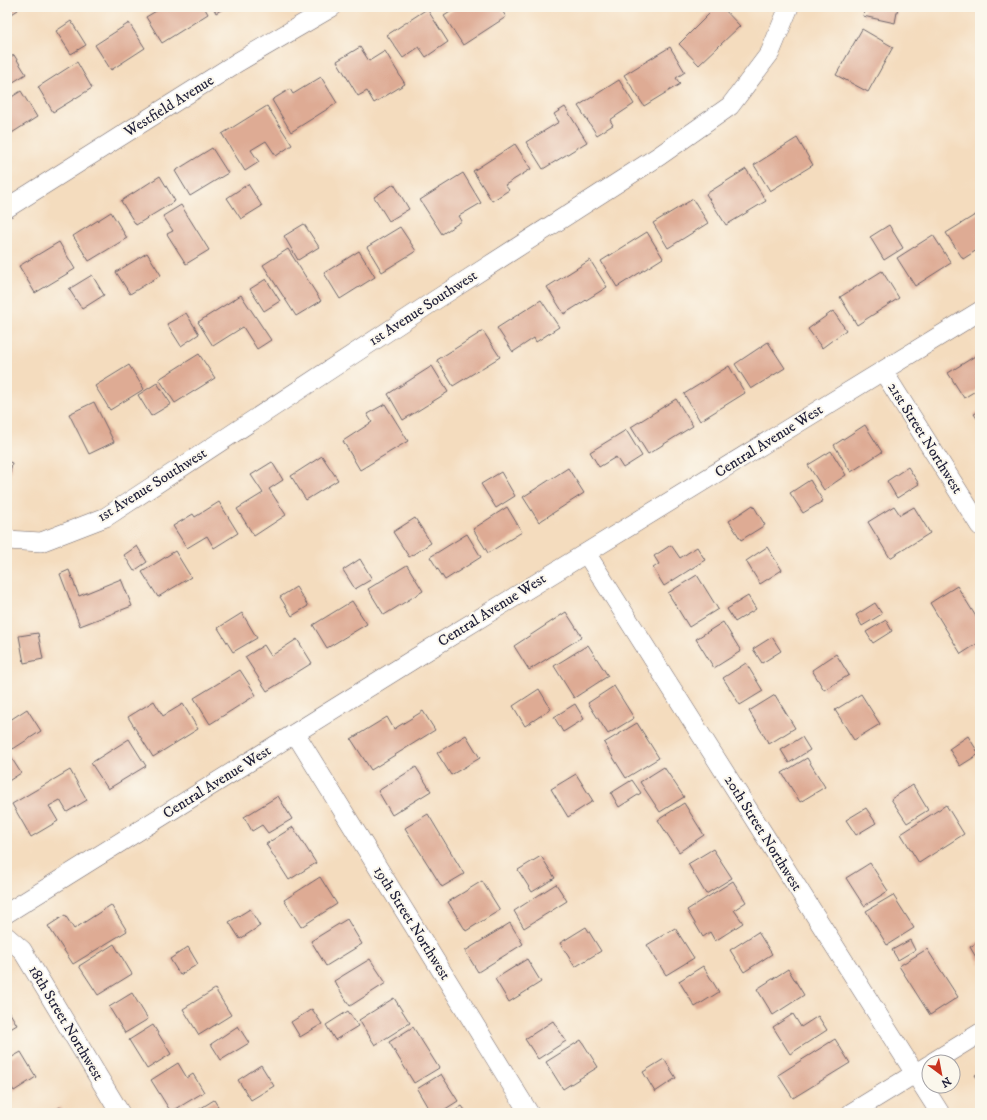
<svg xmlns="http://www.w3.org/2000/svg" width="987" height="1120" font-family="'IM FELL DW Pica',serif">
	<style>
		.building { fill: #deab94 }
		.lines { fill: none; stroke-linecap: round; stroke-linejoin: round }
		.minor-casing { stroke: #6c6369; stroke-width: 20 }
		.minor { stroke: #fff; stroke-width: 19 }
		.labels { text-anchor: middle; dominant-baseline: central; stroke-width: 4; stroke-linejoin: round; paint-order: stroke }
		.street-label { font-size: 15px; fill: #22223b; stroke: #fbf7ec }
	</style>
	<rect width="100%" height="100%" fill="#fbf7ec"/>
	<filter id="ink" filterUnits="userSpaceOnUse"><feTurbulence type="fractalNoise" baseFrequency=".025" numOctaves="2"/><feDisplacementMap in="SourceGraphic" scale="8" xChannelSelector="R" yChannelSelector="G"/><feConvolveMatrix kernelMatrix="1 2 1 2 8 2 1 2 1" color-interpolation-filters="sRGB"/></filter>
	<filter id="wash" filterUnits="userSpaceOnUse"><feTurbulence type="fractalNoise" baseFrequency=".012" numOctaves="4" result="noise"/><feDisplacementMap in="SourceGraphic" scale="16" xChannelSelector="R" yChannelSelector="G"/><feGaussianBlur stdDeviation="0.9" result="paint"/><feColorMatrix in="noise" values="0 0 0 0 0 0 0 0 0 0 0 0 0 0 0 0 0 1.4 0 .05"/><feComposite in="paint" operator="in"/></filter>
	<g filter="url(#wash)">
		<rect width="100%" height="100%" fill="#f4dcbe"/>
		<g id="blocks">
			<path class="building" d="M 7,7 L 17,7 L 18,10 L 7,17 Z
				M 163,7 L 204,7 L 208,14 L 162,43 L 146,17 Z
				M 213,7 L 226,7 L 216,13 Z
				M 458,7 L 500,7 L 506,17 L 463,45 L 444,16 Z
				M 716,7 L 722,7 L 740,26 L 699,65 L 679,44 Z
				M 865,7 L 898,7 L 895,23 L 863,16 Z
				M 427,9 L 448,42 L 426,57 L 419,47 L 403,58 L 387,35 Z
				M 71,21 L 86,45 L 71,54 L 56,31 Z
				M 129,23 L 145,48 L 111,70 L 95,45 Z
				M 862,29 L 893,47 L 868,92 L 836,75 Z
				M 360,47 L 369,61 L 385,51 L 405,84 L 374,103 L 367,91 L 358,96 L 337,61 Z
				M 670,47 L 685,72 L 676,78 L 680,84 L 644,106 L 624,75 Z
				M 14,55 L 26,74 L 7,86 L 7,59 Z
				M 77,62 L 92,88 L 53,112 L 38,87 Z
				M 321,77 L 337,103 L 291,132 L 272,100 L 290,89 L 293,94 Z
				M 619,80 L 634,104 L 610,120 L 613,125 L 597,135 L 578,106 Z
				M 21,91 L 37,117 L 7,136 L 7,100 Z
				M 267,106 L 292,145 L 276,156 L 266,141 L 251,150 L 259,162 L 245,171 L 222,134 Z
				M 565,107 L 587,142 L 543,169 L 526,142 L 559,122 L 554,114 Z
				M 797,138 L 813,165 L 770,191 L 754,165 Z
				M 515,144 L 531,169 L 505,185 L 509,190 L 492,201 L 473,171 Z
				M 212,148 L 228,173 L 190,196 L 175,171 Z
				M 746,169 L 766,201 L 726,225 L 706,194 Z
				M 463,173 L 481,203 L 459,216 L 462,221 L 442,234 L 420,200 Z
				M 160,176 L 175,201 L 136,225 L 121,201 Z
				M 248,184 L 262,206 L 241,219 L 227,198 Z
				M 394,184 L 409,209 L 389,221 L 374,197 Z
				M 693,199 L 708,223 L 668,248 L 653,223 Z
				M 181,205 L 209,250 L 186,264 L 167,234 L 173,231 L 163,216 Z
				M 111,212 L 127,238 L 89,261 L 73,236 Z
				M 980,212 L 980,248 L 963,259 L 946,233 Z
				M 304,224 L 319,247 L 298,260 L 284,236 Z
				M 889,225 L 903,248 L 884,260 L 870,237 Z
				M 400,227 L 416,251 L 382,272 L 367,247 Z
				M 647,232 L 663,258 L 617,287 L 601,261 Z
				M 933,235 L 951,263 L 915,286 L 897,258 Z
				M 59,242 L 75,269 L 35,293 L 19,266 Z
				M 288,249 L 321,301 L 296,316 L 263,265 Z
				M 359,251 L 375,277 L 340,299 L 324,273 Z
				M 147,253 L 161,275 L 130,294 L 116,272 Z
				M 590,260 L 607,287 L 564,314 L 547,287 Z
				M 882,271 L 899,298 L 857,325 L 840,297 Z
				M 92,275 L 104,295 L 82,309 L 69,289 Z
				M 266,279 L 280,301 L 264,311 L 250,289 Z
				M 241,295 L 271,340 L 257,349 L 243,327 L 213,346 L 198,322 Z
				M 541,300 L 559,327 L 536,342 L 534,338 L 513,352 L 497,328 Z
				M 833,311 L 846,330 L 822,348 L 808,329 Z
				M 186,313 L 199,334 L 181,346 L 167,324 Z
				M 483,331 L 500,357 L 453,386 L 437,360 Z
				M 768,342 L 785,368 L 751,389 L 735,364 Z
				M 980,353 L 980,388 L 964,398 L 948,373 Z
				M 199,354 L 215,378 L 175,403 L 159,379 Z
				M 129,365 L 144,389 L 110,410 L 95,386 Z
				M 432,366 L 448,392 L 403,420 L 388,394 Z
				M 729,366 L 745,393 L 700,421 L 684,394 Z
				M 157,383 L 171,404 L 151,416 L 138,395 Z
				M 676,399 L 693,426 L 648,454 L 631,427 Z
				M 94,402 L 114,442 L 89,454 L 69,414 Z
				M 385,404 L 408,441 L 360,470 L 343,441 L 372,422 L 367,414 Z
				M 980,411 L 980,423 L 974,414 Z
				M 865,425 L 882,452 L 851,472 L 834,445 Z
				M 626,430 L 642,456 L 623,468 L 616,457 L 599,467 L 590,452 Z
				M 831,451 L 846,475 L 824,490 L 808,465 Z
				M 322,456 L 338,480 L 306,500 L 291,476 Z
				M 7,461 L 12,463 L 8,484 L 7,484 Z
				M 272,462 L 283,480 L 269,489 L 286,515 L 254,536 L 237,509 L 263,493 L 251,475 Z
				M 908,467 L 919,484 L 897,498 L 887,481 Z
				M 568,468 L 584,493 L 539,522 L 523,497 Z
				M 501,472 L 515,496 L 496,508 L 481,484 Z
				M 810,480 L 823,501 L 803,513 L 790,493 Z
				M 219,502 L 238,533 L 214,548 L 207,536 L 187,548 L 173,526 L 193,514 L 195,517 Z
				M 753,505 L 765,525 L 741,540 L 729,521 Z
				M 894,506 L 900,515 L 914,507 L 930,533 L 890,558 L 868,522 Z
				M 507,507 L 522,532 L 488,553 L 473,529 Z
				M 415,518 L 431,543 L 409,557 L 393,532 Z
				M 467,534 L 481,557 L 445,580 L 430,557 Z
				M 671,545 L 680,558 L 697,547 L 705,560 L 664,586 L 653,568 L 659,564 L 654,556 Z
				M 137,546 L 147,562 L 134,571 L 124,555 Z
				M 767,547 L 782,570 L 760,584 L 746,561 Z
				M 175,551 L 191,577 L 158,597 L 142,572 Z
				M 360,559 L 372,579 L 355,589 L 343,570 Z
				M 407,565 L 423,591 L 384,615 L 368,589 Z
				M 69,570 L 79,596 L 121,579 L 132,606 L 80,626 L 60,574 Z
				M 697,575 L 718,609 L 689,627 L 668,593 Z
				M 957,586 L 980,623 L 980,642 L 961,654 L 930,603 Z
				M 296,587 L 308,606 L 292,616 L 280,597 Z
				M 748,596 L 756,609 L 735,622 L 727,609 Z
				M 352,601 L 367,624 L 327,648 L 313,625 Z
				M 875,603 L 882,614 L 862,626 L 856,615 Z
				M 566,612 L 582,637 L 529,670 L 514,646 Z
				M 242,613 L 257,638 L 233,652 L 218,628 Z
				M 886,620 L 892,631 L 873,643 L 866,632 Z
				M 723,622 L 741,651 L 714,668 L 696,639 Z
				M 38,633 L 43,659 L 24,663 L 19,636 Z
				M 772,637 L 781,651 L 762,663 L 753,649 Z
				M 297,639 L 312,663 L 267,691 L 245,657 L 264,645 L 271,656 Z
				M 588,645 L 608,676 L 574,698 L 554,666 Z
				M 836,654 L 849,675 L 824,690 L 812,670 Z
				M 746,663 L 763,691 L 740,705 L 723,678 Z
				M 240,670 L 256,695 L 210,724 L 194,698 Z
				M 614,686 L 634,718 L 608,734 L 588,703 Z
				M 539,689 L 551,709 L 525,726 L 513,706 Z
				M 861,694 L 880,724 L 854,740 L 835,710 Z
				M 775,695 L 795,728 L 769,744 L 749,711 Z
				M 154,701 L 163,716 L 183,704 L 198,729 L 153,757 L 128,717 Z
				M 575,704 L 584,719 L 563,732 L 554,717 Z
				M 27,709 L 41,731 L 13,749 L 7,739 L 7,722 Z
				M 423,711 L 435,730 L 371,770 L 351,739 L 387,717 L 394,729 Z
				M 637,723 L 659,758 L 626,778 L 604,743 Z
				M 466,735 L 480,758 L 451,775 L 437,753 Z
				M 968,736 L 979,754 L 960,766 L 949,749 Z
				M 802,737 L 810,750 L 789,763 L 781,750 Z
				M 129,739 L 146,766 L 108,789 L 91,763 Z
				M 7,751 L 21,773 L 7,782 Z
				M 807,758 L 825,787 L 800,802 L 782,773 Z
				M 416,767 L 431,791 L 392,815 L 378,791 Z
				M 664,767 L 684,797 L 660,812 L 640,782 Z
				M 70,770 L 87,800 L 67,812 L 60,800 L 49,806 L 58,821 L 31,837 L 12,804 Z
				M 576,774 L 593,801 L 568,817 L 551,789 Z
				M 632,780 L 641,793 L 619,807 L 611,793 Z
				M 913,785 L 928,810 L 907,823 L 891,799 Z
				M 278,796 L 292,819 L 268,833 L 262,825 L 252,831 L 244,817 Z
				M 684,803 L 704,835 L 679,852 L 658,820 Z
				M 946,805 L 964,834 L 919,863 L 901,834 Z
				M 866,808 L 876,823 L 856,835 L 846,820 Z
				M 428,814 L 464,874 L 442,887 L 405,828 Z
				M 293,827 L 316,863 L 289,880 L 266,844 Z
				M 713,849 L 732,878 L 706,894 L 688,864 Z
				M 541,856 L 555,878 L 532,892 L 518,870 Z
				M 870,863 L 888,891 L 864,906 L 846,878 Z
				M 320,877 L 337,904 L 301,927 L 284,900 Z
				M 482,881 L 500,910 L 466,931 L 448,902 Z
				M 733,881 L 746,902 L 734,910 L 743,923 L 715,941 L 710,932 L 703,937 L 687,910 Z
				M 556,884 L 567,901 L 524,928 L 514,911 Z
				M 893,895 L 914,928 L 887,945 L 866,911 Z
				M 111,905 L 127,931 L 73,964 L 48,926 L 65,915 L 74,929 Z
				M 250,909 L 260,926 L 240,939 L 229,922 Z
				M 347,919 L 362,944 L 326,966 L 311,941 Z
				M 510,923 L 523,944 L 478,972 L 465,951 Z
				M 586,927 L 601,951 L 575,967 L 560,943 Z
				M 675,928 L 694,958 L 666,975 L 647,945 Z
				M 758,932 L 772,954 L 744,972 L 730,950 Z
				M 910,940 L 915,950 L 898,960 L 892,950 Z
				M 980,941 L 980,964 L 970,947 Z
				M 114,944 L 132,974 L 98,995 L 79,966 Z
				M 188,947 L 198,964 L 180,975 L 170,959 Z
				M 927,949 L 958,997 L 930,1015 L 899,966 Z
				M 370,959 L 386,983 L 350,1006 L 334,981 Z
				M 527,959 L 541,982 L 509,1002 L 495,979 Z
				M 703,966 L 719,992 L 695,1007 L 679,981 Z
				M 788,969 L 804,995 L 773,1015 L 757,989 Z
				M 215,989 L 231,1015 L 199,1035 L 183,1009 Z
				M 132,993 L 148,1019 L 125,1033 L 109,1007 Z
				M 394,998 L 410,1023 L 375,1045 L 359,1020 Z
				M 7,1008 L 17,1025 L 7,1031 Z
				M 312,1009 L 322,1024 L 300,1037 L 291,1022 Z
				M 348,1011 L 358,1026 L 335,1040 L 326,1025 Z
				M 793,1014 L 801,1027 L 818,1016 L 827,1030 L 790,1054 L 773,1027 Z
				M 553,1021 L 566,1041 L 538,1059 L 525,1039 Z
				M 153,1025 L 171,1054 L 147,1069 L 129,1040 Z
				M 238,1026 L 249,1043 L 221,1060 L 211,1044 Z
				M 413,1027 L 439,1068 L 414,1083 L 389,1042 Z
				M 835,1039 L 850,1063 L 793,1098 L 778,1075 Z
				M 581,1040 L 598,1067 L 563,1089 L 546,1062 Z
				M 21,1052 L 36,1077 L 14,1091 L 7,1080 L 7,1060 Z
				M 664,1059 L 676,1078 L 655,1092 L 643,1072 Z
				M 178,1063 L 187,1078 L 193,1074 L 204,1092 L 171,1112 L 151,1080 Z
				M 261,1065 L 274,1086 L 251,1100 L 238,1080 Z
				M 980,1072 L 980,1083 L 975,1075 Z
				M 441,1074 L 458,1101 L 439,1113 L 431,1113 L 417,1089 Z
				M 214,1100 L 222,1113 L 193,1113 Z
				M 462,1106 L 467,1113 L 451,1113 Z
				M 60,1107 L 64,1113 L 51,1113 Z"/>
		</g>
	</g>
	<g filter="url(#ink)">
		<use href="#blocks" fill-opacity="0" stroke="#6c6369" stroke-width="1"/>
		<g class="lines">
			<g class="minor-casing">
				<path id="minor" d="M 7,208 L 238,62 L 332,7
					M 883,371 L 980,526
					M 7,540 L 41,542 L 106,517 L 437,299 L 659,156 L 730,106 L 770,53 L 789,7
					M 586,553 L 940,1113
					M 295,733 L 529,1113
					M 7,913 L 433,647 L 980,311
					M 7,937 L 22,950 L 120,1113
					M 933,1062 L 980,1033
					M 851,1113 L 929,1065"/>
			</g>
			<use href="#minor" class="minor"/>
		</g>
	</g>
	<g class="labels">
		<g class="street-label">
			<text transform="translate(169 106) rotate(-32)">Westfield Avenue</text>
			<text transform="translate(423 308) rotate(-33)">1st Avenue Southwest</text>
			<text transform="translate(925 438) rotate(58)">21st Street Northwest</text>
			<text transform="translate(769 441) rotate(-32)">Central Avenue West</text>
			<text transform="translate(152 485) rotate(-32)">1st Avenue Southwest</text>
			<text transform="translate(492 610) rotate(-32)">Central Avenue West</text>
			<text transform="translate(217 782) rotate(-32)">Central Avenue West</text>
			<text transform="translate(763 833) rotate(58)">20th Street Northwest</text>
			<text transform="translate(412 923) rotate(58)">19th Street Northwest</text>
			<text transform="translate(66 1023) rotate(59)">18th Street Northwest</text>
		</g>
	</g>
	<rect width="987" height="1120" fill="none" stroke="#fbf7ec" stroke-width="24"/>
	<g transform="translate(941 1074) rotate(148)"><circle r="19" fill="#fbf7ec" stroke="#a4a2a5"/>
	<path d="M0-3L7 15L0 10L-7 15Z" fill="#c8321e"/>
	<text y="-6" font-size="11" font-weight="bold" text-anchor="middle" fill="#22223b">N</text>
	</g>
</svg>
